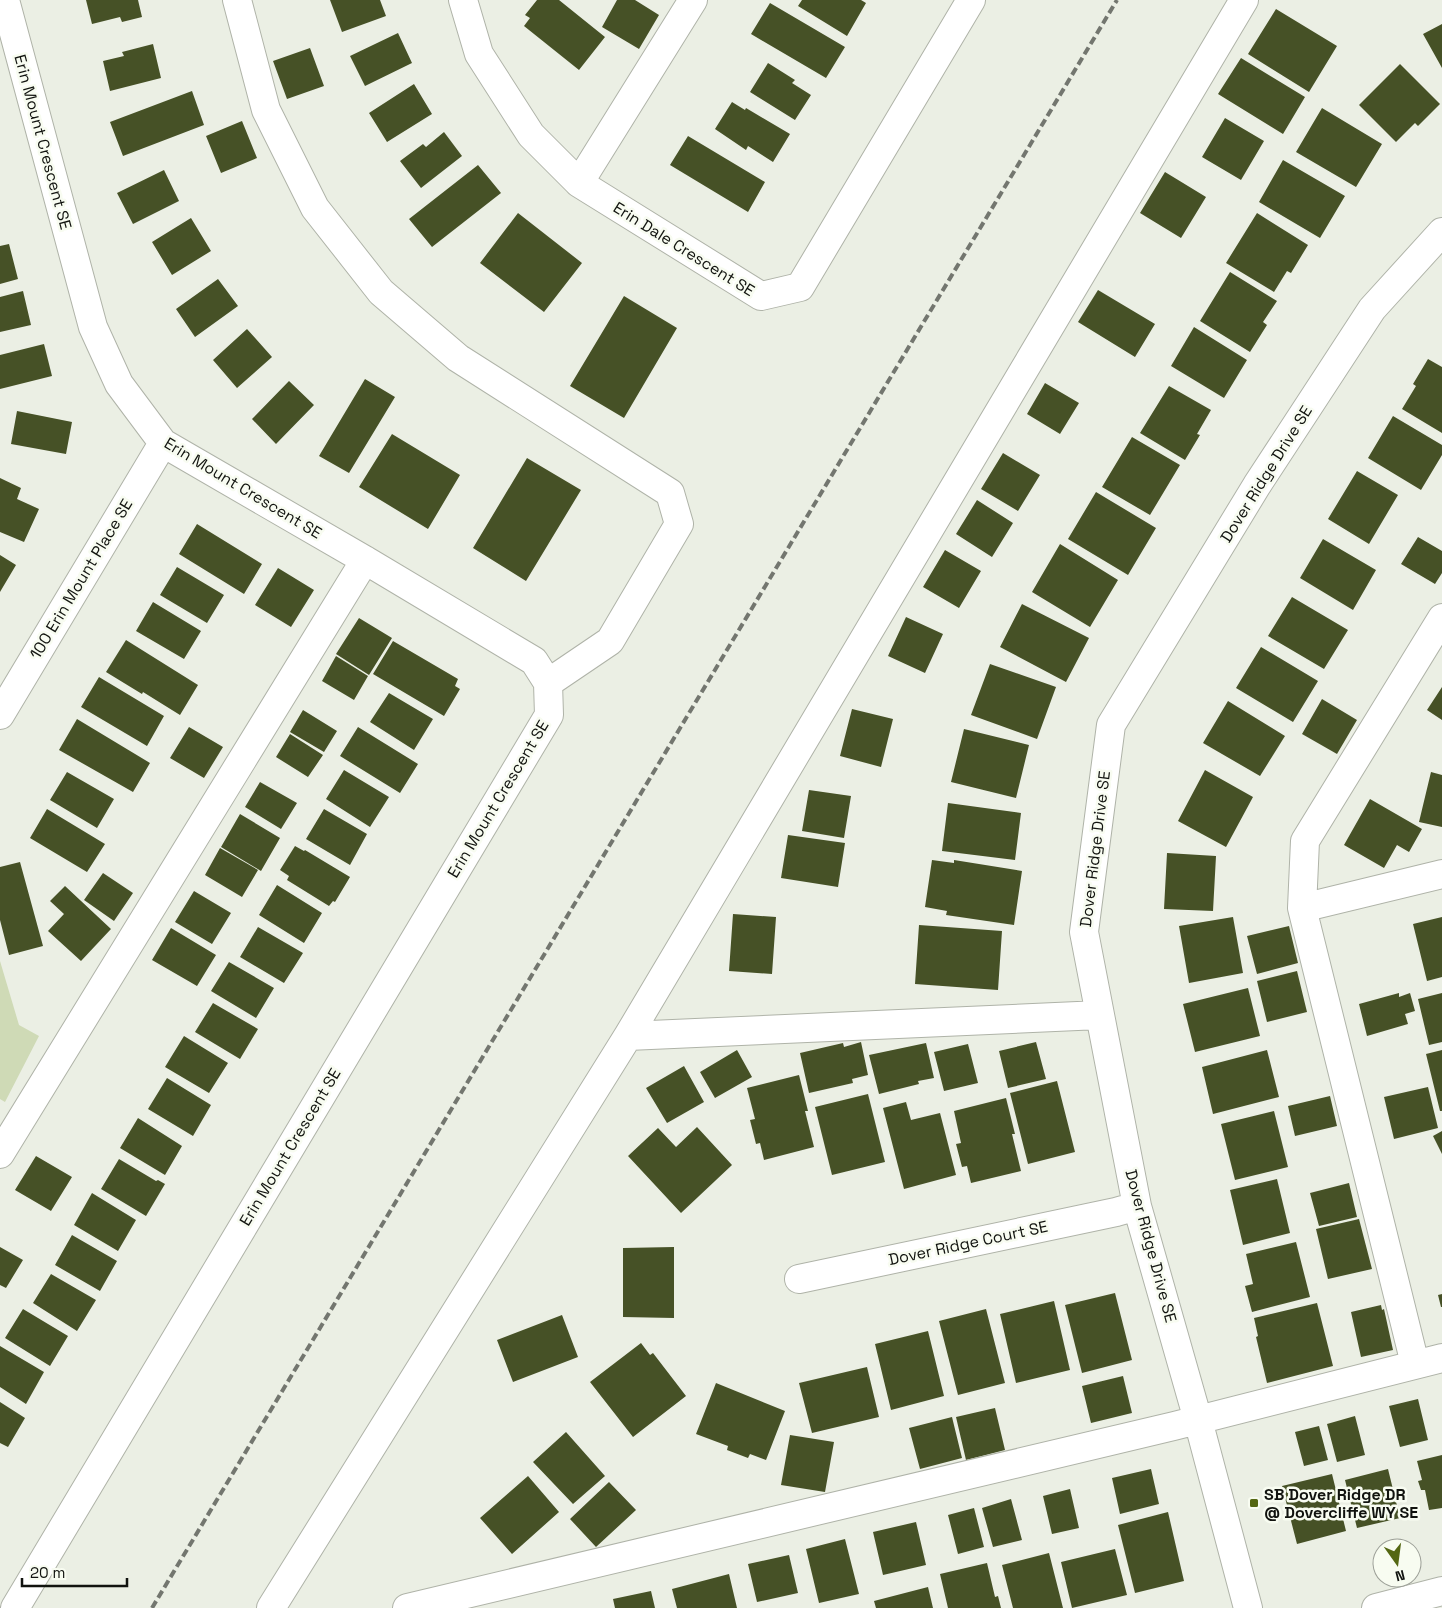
<svg xmlns="http://www.w3.org/2000/svg" width="1442" height="1608" font-family="'Space Grotesk',sans-serif">
	<style>
		.green { fill: #cfdab6 }
		.building { fill: #465126 }
		.lines { fill: none; stroke-linecap: round; stroke-linejoin: round }
		.minor-casing { stroke: #afb3a8; stroke-width: 30 }
		.minor { stroke: #fff; stroke-width: 28 }
		.rail { stroke: #73766f; stroke-width: 4; stroke-dasharray: 8 4; stroke-linecap: butt }
		.poi-dot { fill: #546712; stroke: #f8fcf1; stroke-width: 2 }
		.labels { text-anchor: middle; dominant-baseline: central; stroke-width: 5; stroke-linejoin: round; paint-order: stroke }
		.street-label { font-size: 16px; fill: #11130f; stroke: #f8fcf1 }
		.poi-label { font-size: 16px; font-weight: bold; fill: #11130f; stroke: #f8fcf1; text-anchor: start }
	</style>
	<rect width="100%" height="100%" fill="#ebefe4"/>
	<path class="green" d="M 0,961 L 19,1025 L 39,1036 L 5,1102 L 0,1099 Z"/>
	<path class="building" d="M 86,0 L 138,0 L 142,17 L 122,22 L 120,17 L 92,24 Z
		M 330,0 L 380,0 L 386,16 L 342,32 Z
		M 537,0 L 559,0 L 605,37 L 579,70 L 524,26 L 530,18 L 525,15 Z
		M 617,0 L 635,0 L 659,15 L 639,49 L 602,27 Z
		M 802,0 L 861,0 L 866,3 L 847,36 L 798,6 Z
		M 770,3 L 845,47 L 826,78 L 751,34 Z
		M 1276,9 L 1337,46 L 1309,92 L 1248,54 Z
		M 1442,24 L 1442,68 L 1423,34 Z
		M 398,33 L 412,63 L 365,86 L 350,56 Z
		M 153,44 L 161,78 L 110,91 L 103,61 L 124,56 L 122,52 Z
		M 310,48 L 324,86 L 287,99 L 273,61 Z
		M 1241,58 L 1305,97 L 1283,134 L 1218,94 Z
		M 768,63 L 795,80 L 792,83 L 811,95 L 795,120 L 750,92 Z
		M 1400,64 L 1440,104 L 1418,126 L 1415,123 L 1396,142 L 1359,105 Z
		M 414,84 L 432,114 L 387,142 L 369,113 Z
		M 192,91 L 204,125 L 123,156 L 110,122 Z
		M 732,102 L 745,110 L 746,108 L 790,134 L 773,162 L 748,146 L 746,150 L 715,129 Z
		M 1322,108 L 1382,144 L 1356,187 L 1296,152 Z
		M 1225,118 L 1264,141 L 1241,180 L 1202,157 Z
		M 242,121 L 257,158 L 221,173 L 206,136 Z
		M 444,132 L 462,156 L 421,188 L 400,161 L 423,144 L 426,147 Z
		M 688,136 L 765,182 L 748,212 L 670,165 Z
		M 1283,160 L 1345,196 L 1320,238 L 1259,202 Z
		M 478,165 L 501,193 L 432,247 L 409,219 Z
		M 164,170 L 179,201 L 133,224 L 117,193 Z
		M 1165,172 L 1206,197 L 1181,238 L 1140,213 Z
		M 518,213 L 582,263 L 544,312 L 480,263 Z
		M 1257,213 L 1308,245 L 1291,273 L 1287,271 L 1274,292 L 1226,263 Z
		M 191,218 L 211,251 L 172,275 L 152,242 Z
		M 9,244 L 18,279 L 0,284 L 0,246 Z
		M 1230,272 L 1277,301 L 1263,322 L 1267,325 L 1250,352 L 1200,321 Z
		M 218,279 L 238,306 L 195,337 L 176,309 Z
		M 1098,290 L 1155,324 L 1135,357 L 1078,322 Z
		M 23,291 L 31,325 L 0,332 L 0,297 Z
		M 624,296 L 677,328 L 624,418 L 570,386 Z
		M 1194,327 L 1247,360 L 1224,398 L 1171,366 Z
		M 247,329 L 272,357 L 237,388 L 213,360 Z
		M 44,344 L 52,376 L 0,389 L 0,355 Z
		M 1428,359 L 1442,367 L 1442,433 L 1402,409 L 1416,386 L 1413,384 Z
		M 365,379 L 395,397 L 349,473 L 319,456 Z
		M 289,381 L 314,405 L 276,444 L 252,419 Z
		M 1045,383 L 1079,403 L 1060,434 L 1027,414 Z
		M 1169,386 L 1211,410 L 1197,434 L 1200,435 L 1185,460 L 1140,433 Z
		M 17,411 L 72,422 L 66,454 L 11,444 Z
		M 1393,416 L 1442,445 L 1442,455 L 1421,490 L 1368,458 Z
		M 392,434 L 460,475 L 428,529 L 359,487 Z
		M 1132,437 L 1180,465 L 1150,515 L 1102,487 Z
		M 1003,453 L 1040,475 L 1018,511 L 981,489 Z
		M 527,458 L 581,490 L 526,581 L 473,548 Z
		M 1357,471 L 1398,495 L 1369,544 L 1328,519 Z
		M 0,478 L 21,488 L 17,499 L 39,509 L 24,542 L 0,532 Z
		M 1096,492 L 1156,528 L 1128,575 L 1068,539 Z
		M 977,500 L 1013,523 L 992,557 L 956,534 Z
		M 197,524 L 262,564 L 244,594 L 179,554 Z
		M 1418,537 L 1442,551 L 1442,573 L 1435,584 L 1401,564 Z
		M 1323,539 L 1376,570 L 1353,610 L 1300,578 Z
		M 1060,544 L 1118,580 L 1090,627 L 1032,592 Z
		M 945,550 L 981,571 L 959,608 L 923,587 Z
		M 0,555 L 16,565 L 0,592 Z
		M 177,567 L 224,595 L 207,623 L 160,595 Z
		M 278,568 L 314,590 L 291,627 L 255,605 Z
		M 1292,597 L 1348,630 L 1324,669 L 1268,636 Z
		M 153,602 L 201,631 L 184,659 L 136,631 Z
		M 1022,604 L 1089,638 L 1066,682 L 1000,647 Z
		M 906,617 L 943,634 L 925,673 L 888,656 Z
		M 359,618 L 392,638 L 369,675 L 336,654 Z
		M 126,640 L 198,685 L 180,715 L 143,692 L 142,694 L 106,672 Z
		M 393,641 L 458,679 L 455,686 L 460,689 L 444,716 L 373,674 Z
		M 1261,647 L 1318,681 L 1293,722 L 1236,688 Z
		M 336,656 L 368,676 L 354,700 L 322,681 Z
		M 990,664 L 1056,687 L 1037,739 L 971,715 Z
		M 99,677 L 164,716 L 147,746 L 81,707 Z
		M 1442,687 L 1442,720 L 1427,710 Z
		M 389,693 L 433,719 L 414,750 L 370,722 Z
		M 1322,699 L 1357,720 L 1337,754 L 1302,734 Z
		M 1228,701 L 1285,736 L 1260,776 L 1203,743 Z
		M 852,709 L 893,719 L 881,767 L 840,756 Z
		M 303,710 L 337,731 L 324,752 L 290,732 Z
		M 77,719 L 150,763 L 133,792 L 59,750 Z
		M 189,727 L 223,747 L 204,778 L 170,758 Z
		M 358,727 L 418,764 L 400,793 L 340,756 Z
		M 964,729 L 1029,745 L 1016,798 L 951,782 Z
		M 290,734 L 323,755 L 308,777 L 276,757 Z
		M 344,770 L 389,797 L 370,827 L 326,799 Z
		M 1205,770 L 1253,797 L 1226,847 L 1178,821 Z
		M 67,772 L 114,799 L 97,828 L 50,800 Z
		M 1431,772 L 1442,775 L 1442,827 L 1419,822 Z
		M 260,782 L 297,803 L 281,829 L 245,807 Z
		M 809,790 L 851,796 L 844,838 L 802,831 Z
		M 1370,799 L 1422,829 L 1409,852 L 1397,845 L 1384,868 L 1344,845 Z
		M 948,803 L 1021,813 L 1015,860 L 942,851 Z
		M 47,809 L 105,844 L 87,872 L 30,838 Z
		M 324,809 L 367,834 L 350,865 L 306,839 Z
		M 240,814 L 280,838 L 261,871 L 221,847 Z
		M 788,835 L 845,843 L 838,887 L 781,878 Z
		M 295,846 L 304,851 L 305,850 L 350,877 L 335,902 L 333,901 L 329,906 L 287,880 L 289,876 L 280,870 Z
		M 220,848 L 258,870 L 242,897 L 205,875 Z
		M 1167,853 L 1216,856 L 1213,911 L 1164,909 Z
		M 932,860 L 954,863 L 954,860 L 1022,871 L 1014,925 L 946,915 L 947,911 L 925,907 Z
		M 20,862 L 43,946 L 9,955 L 0,920 L 0,867 Z
		M 103,873 L 133,893 L 114,921 L 84,900 Z
		M 277,885 L 322,913 L 304,943 L 259,915 Z
		M 65,886 L 111,929 L 81,961 L 48,931 L 64,914 L 50,901 Z
		M 194,891 L 231,913 L 212,944 L 175,922 Z
		M 733,914 L 776,917 L 772,974 L 729,971 Z
		M 1233,917 L 1243,973 L 1189,983 L 1179,926 Z
		M 1442,917 L 1442,977 L 1427,981 L 1413,924 Z
		M 919,925 L 1002,931 L 998,990 L 915,984 Z
		M 1289,926 L 1298,963 L 1257,974 L 1247,936 Z
		M 258,927 L 303,953 L 284,983 L 240,957 Z
		M 171,928 L 216,955 L 197,986 L 152,960 Z
		M 229,962 L 274,988 L 256,1018 L 211,991 Z
		M 1297,971 L 1307,1012 L 1267,1022 L 1257,981 Z
		M 1248,988 L 1260,1036 L 1195,1052 L 1183,1004 Z
		M 1399,993 L 1399,997 L 1410,993 L 1415,1011 L 1405,1014 L 1408,1024 L 1367,1036 L 1359,1004 Z
		M 1442,993 L 1442,1042 L 1429,1045 L 1418,999 Z
		M 213,1003 L 258,1029 L 240,1059 L 195,1032 Z
		M 184,1036 L 228,1063 L 209,1093 L 165,1067 Z
		M 861,1042 L 868,1075 L 852,1079 L 853,1083 L 809,1093 L 800,1053 L 843,1043 L 844,1047 Z
		M 1036,1042 L 1046,1079 L 1008,1088 L 999,1051 Z
		M 926,1043 L 934,1078 L 918,1081 L 919,1084 L 879,1094 L 869,1055 Z
		M 968,1044 L 978,1083 L 944,1091 L 934,1052 Z
		M 737,1050 L 752,1077 L 715,1098 L 700,1072 Z
		M 1267,1050 L 1279,1097 L 1213,1114 L 1202,1067 Z
		M 1442,1050 L 1442,1111 L 1440,1111 L 1426,1054 Z
		M 684,1066 L 704,1102 L 667,1123 L 646,1088 Z
		M 799,1075 L 808,1111 L 805,1111 L 814,1147 L 764,1160 L 760,1143 L 756,1144 L 750,1120 L 755,1119 L 747,1088 Z
		M 167,1078 L 211,1105 L 193,1136 L 148,1109 Z
		M 1057,1081 L 1075,1152 L 1028,1164 L 1010,1093 Z
		M 1428,1087 L 1438,1128 L 1394,1139 L 1384,1097 Z
		M 868,1094 L 885,1162 L 832,1175 L 815,1107 Z
		M 1330,1096 L 1337,1126 L 1295,1136 L 1288,1106 Z
		M 1006,1098 L 1015,1134 L 1012,1134 L 1021,1171 L 971,1183 L 967,1166 L 962,1167 L 956,1144 L 961,1143 L 954,1111 Z
		M 906,1102 L 911,1120 L 940,1113 L 956,1175 L 904,1189 L 883,1108 Z
		M 1274,1111 L 1288,1167 L 1235,1180 L 1221,1124 Z
		M 138,1118 L 182,1146 L 165,1175 L 120,1148 Z
		M 697,1127 L 732,1165 L 681,1213 L 628,1156 L 658,1128 L 676,1147 Z
		M 1442,1131 L 1442,1154 L 1433,1136 Z
		M 36,1156 L 72,1177 L 51,1211 L 15,1190 Z
		M 119,1159 L 156,1181 L 158,1180 L 165,1184 L 146,1216 L 101,1189 Z
		M 1277,1179 L 1290,1233 L 1243,1245 L 1230,1190 Z
		M 1349,1183 L 1357,1217 L 1319,1226 L 1310,1193 Z
		M 92,1193 L 136,1220 L 118,1251 L 74,1225 Z
		M 1359,1219 L 1372,1269 L 1328,1279 L 1316,1229 Z
		M 72,1235 L 117,1261 L 100,1291 L 55,1265 Z
		M 1296,1242 L 1310,1297 L 1252,1312 L 1245,1286 L 1253,1284 L 1246,1254 Z
		M 0,1247 L 23,1260 L 6,1288 L 0,1285 Z
		M 674,1247 L 674,1318 L 623,1317 L 623,1248 Z
		M 51,1274 L 96,1300 L 77,1331 L 33,1303 Z
		M 1115,1293 L 1132,1360 L 1082,1373 L 1065,1305 Z
		M 1442,1294 L 1442,1307 L 1441,1307 L 1438,1295 Z
		M 1054,1301 L 1070,1370 L 1016,1383 L 1000,1314 Z
		M 1317,1303 L 1333,1366 L 1267,1383 L 1256,1337 L 1258,1336 L 1254,1318 Z
		M 1381,1305 L 1382,1310 L 1384,1309 L 1393,1350 L 1361,1357 L 1351,1312 Z
		M 23,1309 L 68,1336 L 50,1366 L 5,1338 Z
		M 986,1309 L 1005,1383 L 958,1395 L 939,1321 Z
		M 562,1315 L 578,1357 L 513,1382 L 497,1340 Z
		M 928,1331 L 944,1396 L 891,1410 L 875,1344 Z
		M 641,1343 L 650,1355 L 653,1353 L 686,1396 L 633,1437 L 590,1382 Z
		M 0,1346 L 44,1372 L 26,1404 L 0,1387 Z
		M 867,1367 L 879,1417 L 812,1433 L 799,1383 Z
		M 1123,1376 L 1132,1413 L 1091,1423 L 1082,1386 Z
		M 716,1383 L 785,1411 L 766,1460 L 750,1454 L 748,1458 L 727,1450 L 728,1446 L 696,1434 Z
		M 1418,1399 L 1428,1440 L 1400,1447 L 1389,1406 Z
		M 0,1402 L 25,1418 L 8,1447 L 0,1443 Z
		M 995,1408 L 1005,1450 L 966,1460 L 956,1417 Z
		M 1355,1416 L 1365,1455 L 1337,1462 L 1327,1424 Z
		M 952,1417 L 962,1458 L 920,1469 L 909,1428 Z
		M 1319,1426 L 1328,1460 L 1304,1466 L 1295,1432 Z
		M 566,1432 L 605,1476 L 573,1504 L 533,1462 Z
		M 790,1435 L 834,1442 L 825,1492 L 781,1485 Z
		M 1442,1455 L 1442,1508 L 1429,1510 L 1425,1490 L 1421,1490 L 1418,1481 L 1422,1480 L 1417,1461 Z
		M 1151,1469 L 1159,1504 L 1120,1514 L 1112,1478 Z
		M 1388,1469 L 1400,1518 L 1357,1528 L 1345,1480 Z
		M 1332,1474 L 1346,1531 L 1297,1544 L 1282,1486 Z
		M 528,1476 L 559,1512 L 512,1554 L 480,1518 Z
		M 609,1482 L 636,1510 L 596,1547 L 570,1519 Z
		M 1070,1489 L 1079,1528 L 1052,1534 L 1043,1496 Z
		M 1011,1499 L 1022,1540 L 993,1547 L 982,1508 Z
		M 974,1508 L 984,1547 L 958,1554 L 948,1515 Z
		M 1168,1512 L 1184,1581 L 1135,1593 L 1118,1525 Z
		M 916,1522 L 926,1565 L 883,1575 L 873,1532 Z
		M 845,1539 L 859,1594 L 819,1603 L 806,1549 Z
		M 1115,1549 L 1127,1595 L 1072,1608 L 1061,1562 Z
		M 1049,1553 L 1063,1608 L 1013,1608 L 1002,1565 Z
		M 789,1555 L 798,1593 L 757,1602 L 748,1564 Z
		M 987,1563 L 995,1597 L 998,1596 L 1001,1608 L 948,1608 L 940,1574 Z
		M 729,1574 L 737,1608 L 677,1608 L 672,1589 Z
		M 928,1587 L 933,1608 L 876,1608 L 874,1601 Z
		M 651,1591 L 655,1608 L 615,1608 L 613,1599 Z"/>
	<g class="lines">
		<g class="minor-casing">
			<path id="minor" d="M 5,0 L 93,327 L 119,384 L 163,443 L 365,560 L 534,661 L 548,683 L 549,715 L 15,1608
				M 237,0 L 266,110 L 315,208 L 381,292 L 458,358 L 670,493 L 679,524 L 610,641 L 548,683
				M 463,0 L 479,54 L 531,135 L 579,183 L 761,296 L 800,287 L 971,0
				M 579,183 L 693,0
				M 0,715 L 163,443
				M 1302,908 L 1442,874
				M 628,1036 L 1100,1015
				M 0,1154 L 365,560
				M 799,1279 L 1116,1212 L 1137,1206
				M 1415,1364 L 1302,908 L 1305,841 L 1442,618
				M 271,1608 L 628,1036 L 1244,0
				M 407,1608 L 1174,1426 L 1442,1358
				M 1248,1608 L 1198,1420 L 1137,1206 L 1084,932 L 1111,725 L 1257,485 L 1372,309 L 1442,232
				M 1376,1608 L 1442,1591"/>
		</g>
		<use href="#minor" class="minor"/>
		<path class="rail" d="M 152,1608 L 1117,0"/>
	</g>
	<rect class="poi-dot" x="1249" y="1498" width="10" height="10" rx="2.5"/>
	<g class="labels">
		<g class="street-label">
			<text transform="translate(43 142) rotate(75)">Erin Mount Crescent SE</text>
			<text transform="translate(684 249) rotate(32)">Erin Dale Crescent SE</text>
			<text transform="translate(1266 474) rotate(-58)">Dover Ridge Drive SE</text>
			<text transform="translate(243 488) rotate(31)">Erin Mount Crescent SE</text>
			<text transform="translate(81 579) rotate(-59)">100 Erin Mount Place SE</text>
			<text transform="translate(498 799) rotate(-59)">Erin Mount Crescent SE</text>
			<text transform="translate(1095 849) rotate(-83)">Dover Ridge Drive SE</text>
			<text transform="translate(290 1147) rotate(-59)">Erin Mount Crescent SE</text>
			<text transform="translate(968 1243) rotate(-12)">Dover Ridge Court SE</text>
			<text transform="translate(1151 1246) rotate(75)">Dover Ridge Drive SE</text>
		</g>
		<g class="poi-label">
			<text x="1264" y="1494">SB Dover Ridge DR<tspan x="1264" dy="18">@ Dovercliffe WY SE</tspan></text>
		</g>
	</g>
	<g transform="translate(1397 1563) rotate(166)"><circle r="24" fill="#f8fcf1" stroke="#9c9f97"/>
	<path d="M0-4L9 19L0 12L-9 19Z" fill="#546712"/>
	<text y="-8" font-size="14" font-weight="bold" text-anchor="middle" fill="#11130f">N</text>
	</g>
	<path d="M22 1578v8h105v-8" fill="none" stroke="#11130f" stroke-width="2.5"/>
	<text x="30" y="1578" font-size="15" fill="#11130f" stroke="#f8fcf1" stroke-width="4" paint-order="stroke">20 m</text>
</svg>
